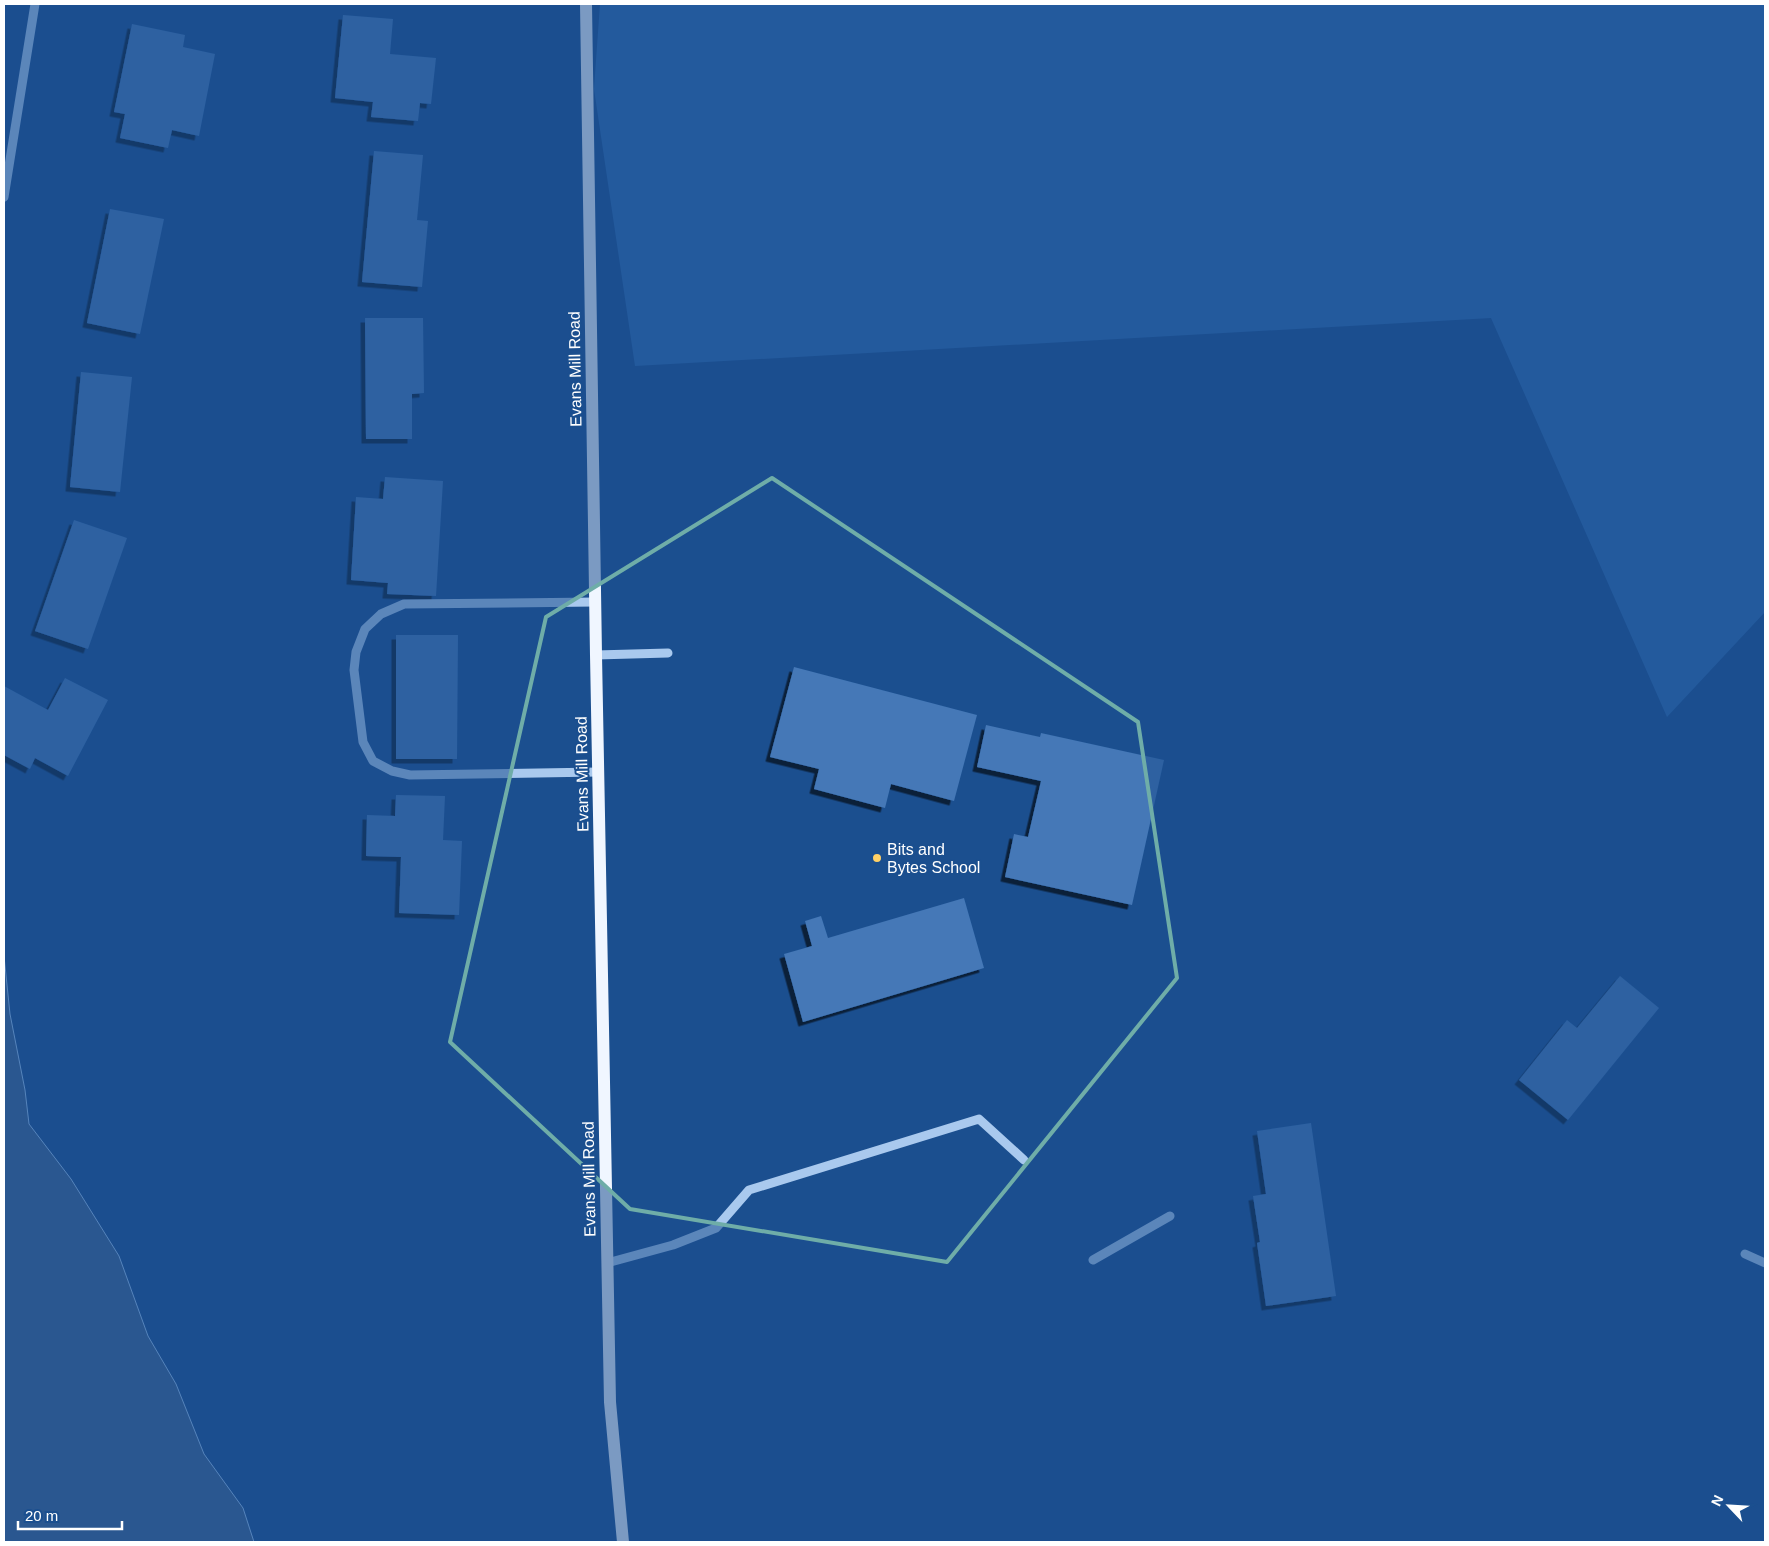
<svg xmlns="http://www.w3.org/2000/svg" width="1769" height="1546" font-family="Arial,sans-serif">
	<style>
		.green { fill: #2e69ad }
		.water { fill: #3c6290; stroke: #9cc4f0 }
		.building { fill: #4478b7; filter: url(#shadow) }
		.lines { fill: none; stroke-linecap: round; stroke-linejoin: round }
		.minor { stroke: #a9c9ee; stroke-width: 9 }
		.major { stroke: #f0f6ff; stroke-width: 12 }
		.marked { fill: none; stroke: #6fada8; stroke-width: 4; stroke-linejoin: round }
		.poi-dot { fill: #ffd166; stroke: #1b4f8f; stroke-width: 2 }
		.labels { text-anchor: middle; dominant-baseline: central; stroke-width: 4; stroke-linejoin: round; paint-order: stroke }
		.street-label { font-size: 16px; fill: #fff; stroke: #1b4f8f }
		.poi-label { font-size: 16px; fill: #fff; stroke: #1b4f8f; text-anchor: start }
	</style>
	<defs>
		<filter id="shadow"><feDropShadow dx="-4.5" dy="4.5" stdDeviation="0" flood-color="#0009"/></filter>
	</defs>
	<rect width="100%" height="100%" fill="#1b4f8f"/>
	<path class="green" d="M 600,4 L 1765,4 L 1765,612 L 1667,717 L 1491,318 L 635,366 L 594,89 Z"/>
	<path class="water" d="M 4,956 L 10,1014 L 25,1090 L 29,1124 L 71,1179 L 119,1256 L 148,1336 L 176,1384 L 204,1454 L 243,1508 L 254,1542 L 4,1542 Z"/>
	<path class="building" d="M 343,15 L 393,19 L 390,54 L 436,58 L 431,104 L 420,103 L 418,121 L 371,117 L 373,102 L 335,98 Z
		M 132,24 L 185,35 L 183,47 L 215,54 L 199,136 L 172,130 L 168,148 L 120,138 L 125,114 L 114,112 Z
		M 374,151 L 423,155 L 417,220 L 428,221 L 422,287 L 362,282 Z
		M 110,209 L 164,219 L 140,334 L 87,323 Z
		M 365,318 L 423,318 L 424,393 L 412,394 L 412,439 L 366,439 Z
		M 81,372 L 132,377 L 120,492 L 70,487 Z
		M 385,477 L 443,481 L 436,596 L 387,594 L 388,583 L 351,580 L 356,497 L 383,499 Z
		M 74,520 L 127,538 L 88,649 L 35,631 Z
		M 396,635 L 458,635 L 457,759 L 396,759 Z
		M 794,667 L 977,715 L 954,801 L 891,784 L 885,808 L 814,789 L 819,769 L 770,757 Z
		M 65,678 L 108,700 L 68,776 L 35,758 L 30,769 L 4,755 L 4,686 L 48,710 Z
		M 986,725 L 1040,737 L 1041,733 L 1164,760 L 1132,905 L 1005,877 L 1014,834 L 1028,837 L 1041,781 L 977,767 Z
		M 396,795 L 445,796 L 443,840 L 462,841 L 459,915 L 399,913 L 401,857 L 366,856 L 367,815 L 395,816 Z
		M 964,898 L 984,968 L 803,1022 L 784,954 L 812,946 L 805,921 L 821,916 L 828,938 Z
		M 1620,976 L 1659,1008 L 1568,1120 L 1519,1080 L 1567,1020 L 1577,1028 Z
		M 1311,1123 L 1336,1296 L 1266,1306 L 1257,1243 L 1260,1242 L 1253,1196 L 1266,1194 L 1257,1131 Z"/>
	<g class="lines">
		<path class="minor" d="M 4,197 L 35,4
			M 595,602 L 404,604 L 381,614 L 365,629 L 356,652 L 354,670 L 363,742 L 373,761 L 392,771 L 410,775 L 598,772
			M 596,655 L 668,653
			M 1745,1254 L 1765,1263
			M 1093,1260 L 1170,1216
			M 607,1263 L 673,1245 L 716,1228 L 749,1190 L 979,1119 L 1024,1160"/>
		<path class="major" d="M 586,4 L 596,655 L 610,1402 L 623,1542"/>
	</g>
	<path d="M0 0H1769V1546H0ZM 772,478 L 1138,722 L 1177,978 L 947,1262 L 630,1209 L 450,1042 L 546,617 Z" fill="#1b4f8f" fill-opacity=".55" fill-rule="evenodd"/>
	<path class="marked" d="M 772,478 L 1138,722 L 1177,978 L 947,1262 L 630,1209 L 450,1042 L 546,617 Z"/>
	<circle class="poi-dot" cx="877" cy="858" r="5"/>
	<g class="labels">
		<g class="street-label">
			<text transform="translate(575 369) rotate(-91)">Evans Mill Road</text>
			<text transform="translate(582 774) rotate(-91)">Evans Mill Road</text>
			<text transform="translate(589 1179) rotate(-91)">Evans Mill Road</text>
		</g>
		<g class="poi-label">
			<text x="887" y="849">Bits and<tspan x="887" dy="18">Bytes School</tspan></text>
		</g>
	</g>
	<rect width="1769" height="1546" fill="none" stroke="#ffffff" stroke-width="10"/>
	<g transform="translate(1729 1506) rotate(295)" stroke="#1b4f8f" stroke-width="4" paint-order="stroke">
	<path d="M0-4L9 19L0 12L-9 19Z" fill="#ffffff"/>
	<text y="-8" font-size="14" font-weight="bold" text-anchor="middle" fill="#ffffff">N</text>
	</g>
	<path d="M18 1521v8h104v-8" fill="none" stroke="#ffffff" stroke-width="2.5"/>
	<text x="25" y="1521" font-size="15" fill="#ffffff" stroke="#1b4f8f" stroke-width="4" paint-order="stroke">20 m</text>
</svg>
